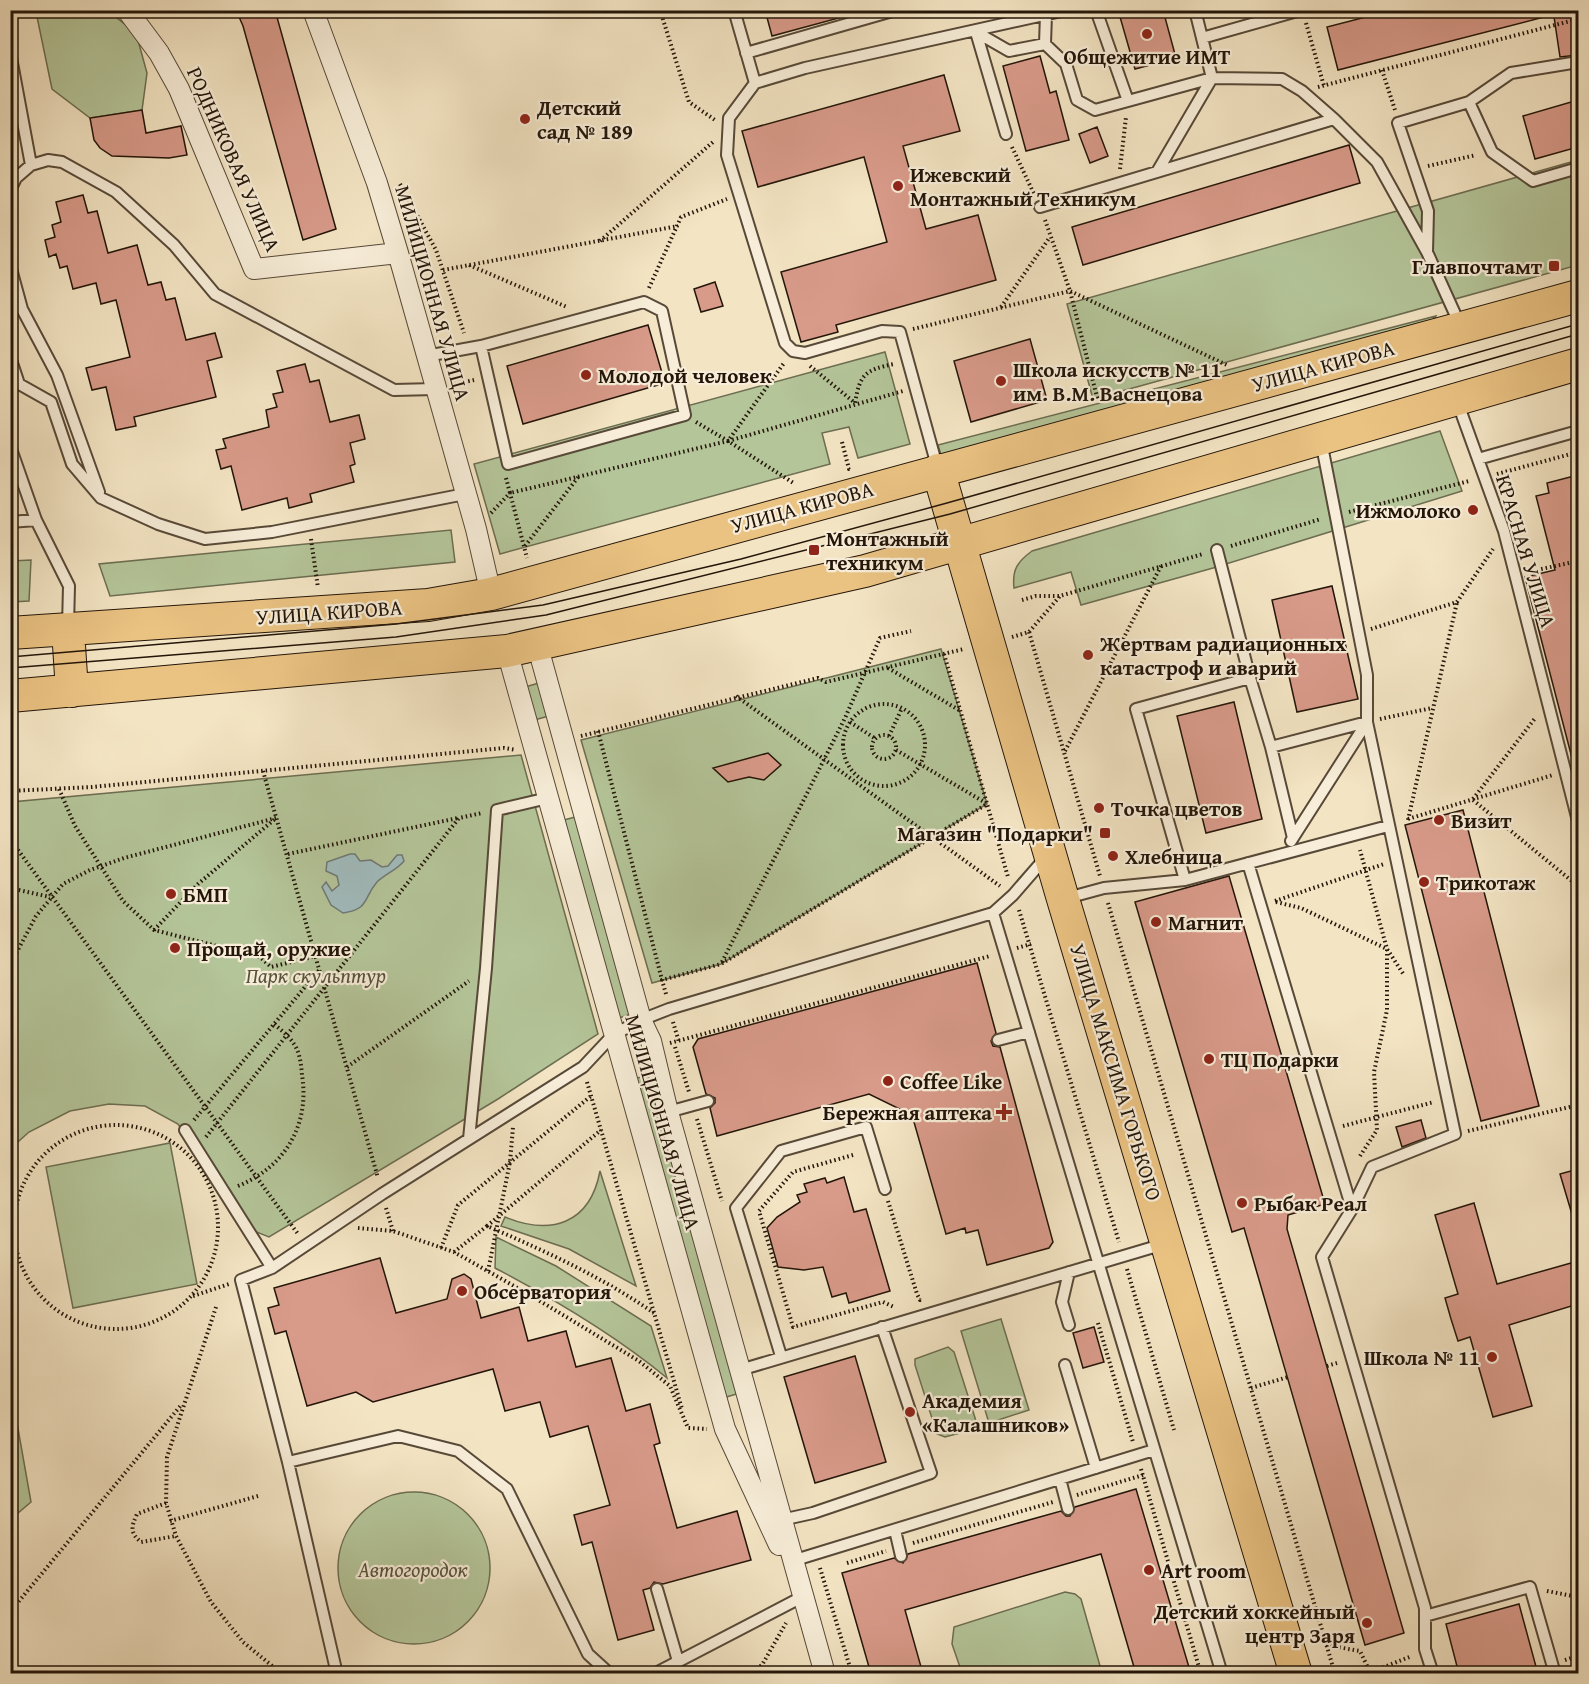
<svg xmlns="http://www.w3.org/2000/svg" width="1589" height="1684" font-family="'Gentium Book Plus',serif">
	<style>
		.green { fill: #b4c599; stroke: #6c6d51; stroke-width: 1.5 }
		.water { fill: #a1bcbe; stroke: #6f7976; stroke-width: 1.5 }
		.building { fill: #d89a89; stroke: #231509; stroke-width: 1.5 }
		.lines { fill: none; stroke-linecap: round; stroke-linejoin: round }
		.lane-casing { stroke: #574938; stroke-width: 14 }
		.street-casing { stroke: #574938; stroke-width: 22 }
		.primary-casing { stroke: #231509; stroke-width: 34 }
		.path { stroke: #231509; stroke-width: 4; stroke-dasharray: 1.5 3; stroke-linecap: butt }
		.lane { stroke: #f7edd8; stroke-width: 10 }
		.street { stroke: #f7edd8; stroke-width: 20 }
		.primary { stroke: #eac282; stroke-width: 32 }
		.tram { stroke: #231509; stroke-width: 1.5 }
		.poi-dot { fill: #8f2418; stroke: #f7edd8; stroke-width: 2 }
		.labels { text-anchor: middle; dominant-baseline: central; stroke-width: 4.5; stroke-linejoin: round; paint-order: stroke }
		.poi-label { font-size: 21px; font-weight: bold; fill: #231509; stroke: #f7edd8; text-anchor: start }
		.street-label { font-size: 21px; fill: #231509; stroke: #f7edd8 }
		.park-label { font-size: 21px; font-style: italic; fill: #56533b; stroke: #f7edd8 }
	</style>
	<rect width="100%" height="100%" fill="#f3e4c3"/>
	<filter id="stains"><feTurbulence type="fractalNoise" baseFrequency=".00333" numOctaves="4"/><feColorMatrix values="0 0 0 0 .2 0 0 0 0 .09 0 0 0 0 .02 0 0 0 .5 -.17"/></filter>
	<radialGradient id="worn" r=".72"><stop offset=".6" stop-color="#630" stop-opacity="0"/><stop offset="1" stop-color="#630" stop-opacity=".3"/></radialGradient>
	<path class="green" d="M 39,10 L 108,11 L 136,33 L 147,73 L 142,110 L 90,118 L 52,89 L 36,12 Z
		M 1578,160 L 1578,265 L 1093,399 L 1067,304 Z
		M 1436,316 L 1433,322 L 941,455 L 938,445 Z
		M 885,352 L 910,444 L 858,458 L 849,427 L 822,433 L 830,464 L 500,554 L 474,464 Z
		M 1440,431 L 1462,491 L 1213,568 L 1081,605 L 1071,572 L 1014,588 C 1012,570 1017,562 1032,551 Z
		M 451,530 L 455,562 L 110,596 L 99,564 Z
		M 31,560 L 29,601 L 11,602 L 11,561 Z
		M 941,649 L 987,804 L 721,964 L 652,983 L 581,740 Z
		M 539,683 L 549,716 L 534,720 L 525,687 Z
		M 521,755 L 598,1034 L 498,1099 L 269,1237 L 249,1229 L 178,1124 L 145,1106 L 109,1104 L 70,1111 L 29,1132 L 11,1148 L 11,802 Z
		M 579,816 L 634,1013 L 616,1019 L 560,821 Z
		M 650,1075 L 740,1393 L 723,1398 L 633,1079 Z
		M 170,1143 L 197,1284 L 73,1308 L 46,1167 Z
		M 600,1171 L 636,1286 L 569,1249 L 501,1226 L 505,1217 C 551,1236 590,1224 600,1171 Z
		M 496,1237 L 556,1266 L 651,1326 L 667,1378 C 615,1335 554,1299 495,1268 Z
		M 1001,1319 L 1029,1410 L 989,1423 L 961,1331 Z
		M 948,1347 L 954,1352 L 976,1421 L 971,1430 L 945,1437 L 937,1434 L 915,1365 L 915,1359 Z
		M 11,1389 L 31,1502 L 11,1519 L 10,1519 Z
		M338 1568a76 76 0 1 1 152 0a76 76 0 1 1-152 0Z
		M 1065,1592 L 1075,1594 L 1081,1599 L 1102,1673 L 962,1673 L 952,1644 L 954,1627 Z"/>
	<path class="water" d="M 350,854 L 355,854 L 360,861 L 371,860 L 382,867 L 388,866 L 397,855 L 402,855 L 404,861 C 397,870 385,874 377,882 C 363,898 370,909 343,913 L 331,905 L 322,887 L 326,882 L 332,891 L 339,885 L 337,876 L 326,871 L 327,862 Z"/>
	<path class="building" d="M 236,10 L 275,10 L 336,229 L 303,240 L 243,26 Z
		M 765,10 L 845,10 L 846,16 L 772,36 Z
		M 1118,10 L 1163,10 L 1176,58 L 1135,69 Z
		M 1393,10 L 1547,10 L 1548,16 L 1338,70 L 1327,27 Z
		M 1553,10 L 1578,10 L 1578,55 L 1560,57 Z
		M 1040,56 L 1050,93 L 1056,91 L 1069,140 L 1026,151 L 1003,66 Z
		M 944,75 L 960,131 L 903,146 L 926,229 L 978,215 L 996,280 L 836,325 L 838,332 L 801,342 L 781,272 L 887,242 L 864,157 L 758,187 L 742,131 Z
		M 1578,100 L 1578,147 L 1535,159 L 1523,116 Z
		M 142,110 L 146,133 L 181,126 L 187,155 L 169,158 L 112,156 L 100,148 L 94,140 L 90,118 Z
		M 1097,127 L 1108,156 L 1090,163 L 1079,134 Z
		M 1349,145 L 1360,183 L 1083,265 L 1072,227 Z
		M 83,195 L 88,213 L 97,211 L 108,253 L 137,245 L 148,285 L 161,282 L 166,300 L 175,298 L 186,340 L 215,333 L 222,357 L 207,361 L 216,397 L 134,417 L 136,426 L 116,430 L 106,387 L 92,390 L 86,368 L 130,357 L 116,300 L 101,304 L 96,283 L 73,289 L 67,266 L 60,268 L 56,254 L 49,257 L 45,240 L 55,237 L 52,225 L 61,222 L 56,202 Z
		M 715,282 L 723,306 L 701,312 L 694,289 Z
		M 648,325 L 665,383 L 523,424 L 507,366 Z
		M 1030,339 L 1047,400 L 971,422 L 954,361 Z
		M 305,364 L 310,382 L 319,380 L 330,422 L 359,415 L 365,439 L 350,443 L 355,464 L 350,466 L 354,482 L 310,494 L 312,502 L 289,508 L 287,498 L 242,510 L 231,466 L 221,469 L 216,450 L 226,448 L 223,439 L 269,427 L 266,410 L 277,407 L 273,394 L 283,392 L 277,371 Z
		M 1578,475 L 1578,762 L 1573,762 L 1525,577 L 1555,570 L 1536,496 L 1549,493 L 1547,483 Z
		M 1332,586 L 1358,699 L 1297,712 L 1272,600 Z
		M 1234,702 L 1262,819 L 1206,833 L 1177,716 Z
		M 768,753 L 781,765 L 764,780 L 749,777 L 728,782 L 713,768 Z
		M 1463,810 L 1539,1106 L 1481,1121 L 1405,825 Z
		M 1229,876 L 1325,1204 L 1288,1215 L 1287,1229 L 1404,1633 L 1365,1645 L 1244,1228 L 1232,1232 L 1135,902 Z
		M 977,963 L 996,1033 L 991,1041 L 993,1046 L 1000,1047 L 1053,1242 L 1049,1248 L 987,1265 L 978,1230 L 966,1233 L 965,1228 L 946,1234 L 912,1115 L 869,1094 L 717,1136 L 710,1108 L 715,1103 L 715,1098 L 706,1094 L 693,1047 L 698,1039 Z
		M 1421,1120 L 1426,1138 L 1402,1147 L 1396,1127 Z
		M 1578,1169 L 1578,1220 L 1574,1221 L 1560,1174 Z
		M 844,1177 L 854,1212 L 866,1209 L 890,1291 L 849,1303 L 846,1293 L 832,1297 L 823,1267 L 804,1270 L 778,1267 L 767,1228 L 777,1217 L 800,1202 L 797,1195 L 807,1192 L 804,1184 L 825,1178 L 827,1183 Z
		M 1474,1203 L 1497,1284 L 1578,1261 L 1578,1304 L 1509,1325 L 1532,1406 L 1493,1417 L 1470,1337 L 1458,1341 L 1451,1319 L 1445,1298 L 1458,1294 L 1435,1215 Z
		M 380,1258 L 396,1313 L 447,1299 L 452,1279 L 464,1274 L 471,1279 L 481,1318 L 519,1307 L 528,1341 L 566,1331 L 576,1367 L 611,1358 L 626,1411 L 650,1404 L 660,1443 L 654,1445 L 677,1528 L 737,1511 L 751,1560 L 663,1584 L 654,1582 L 650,1588 L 643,1590 L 654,1630 L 618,1640 L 592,1542 L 582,1545 L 574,1515 L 610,1505 L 588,1426 L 550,1437 L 540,1402 L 505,1411 L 493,1369 L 373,1402 L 356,1392 L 307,1406 L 286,1331 L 275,1334 L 268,1308 L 279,1305 L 274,1288 Z
		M 1094,1327 L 1104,1362 L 1083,1368 L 1073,1333 Z
		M 855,1356 L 886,1462 L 815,1483 L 784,1377 Z
		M 1136,1489 L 1191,1674 L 1136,1674 L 1101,1554 L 905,1610 L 923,1674 L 871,1674 L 842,1573 L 894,1558 L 903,1563 L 908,1554 L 1061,1511 L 1066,1516 L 1070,1516 L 1075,1507 Z
		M 1519,1604 L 1538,1674 L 1459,1674 L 1446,1624 Z"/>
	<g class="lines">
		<g class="lane-casing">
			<path id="lane" d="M 734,10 L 755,83 L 729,118 L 727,155 L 785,343 L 793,351 L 805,353 L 882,331 L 900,332 L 937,466
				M 1096,10 L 1128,101 L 1212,78
				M 1195,10 L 1212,78 L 1282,79 L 1302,91 L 1334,119 L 1377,162 L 1427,252 L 1460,325
				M 976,32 L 1009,51 L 1045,44 L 1066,64 L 1077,100 L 1095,110 L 1128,101
				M 976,32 L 1006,134
				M 1202,38 L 1301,10
				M 1045,44 L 1046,14
				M 10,52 L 31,165
				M 746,53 L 896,10
				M 755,83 L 805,68 L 1066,10
				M 1469,102 L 1511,73 L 1578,62
				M 1157,172 L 1212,78
				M 10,190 L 16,178 L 31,165 L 48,160 L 62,162 L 116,192 L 174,245 L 215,294 L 394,390 L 435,389
				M 1040,207 L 1334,119
				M 1427,252 L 1428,211 L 1398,123 L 1469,102 L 1492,152 L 1533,181 L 1578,168
				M 10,265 L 22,309 L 57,375 L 99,492
				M 426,356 L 481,346 L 508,464 L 685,415 L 662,311 L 644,302 L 481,346
				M 10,357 L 19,384 L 51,402 L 72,464 L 101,498 L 158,524 L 205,539 L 272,532 L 465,494
				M 1457,401 L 1504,531 L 1578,821
				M 1321,441 L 1367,675 L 1367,722 L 1455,1134 L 1372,1167 L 1352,1209
				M 10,446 L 36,520 L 69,586 L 68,626
				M 1478,459 L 1578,431
				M 10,522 L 36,520
				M 1217,550 L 1250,678
				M 1271,747 L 1367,722
				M 1291,841 L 1367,722
				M 1248,863 L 1352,1209 L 1322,1257 L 1425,1608 L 1425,1649 L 1433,1674
				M 1185,880 L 1136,709 L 1250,678 L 1271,747 L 1293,838
				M 1067,898 L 1104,888 L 1185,880 L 1388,826
				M 993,913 L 1222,1674
				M 998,1040 L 1029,1032
				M 668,1112 L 708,1101
				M 185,1130 L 272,1268
				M 469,1139 L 486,968 L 497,810 L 548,798
				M 1069,1325 L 1062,1302 L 1069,1272
				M 781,1356 L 736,1208 L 781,1151 L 866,1127 L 885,1189
				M 1065,1365 L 1096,1468
				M 740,1370 L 1164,1244
				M 288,1462 L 337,1674
				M 1060,1479 L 1068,1509
				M 781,1520 L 813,1513 L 931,1473 L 882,1327
				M 895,1530 L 901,1556
				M 792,1561 L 1154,1450
				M 657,1589 L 678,1661
				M 1425,1616 L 1530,1587 L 1555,1674
				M 610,1674 L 588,1654 L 507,1489 L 458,1451 L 398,1436 L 288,1462 L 241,1280 L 272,1268 L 382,1194 L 583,1067 L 613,1035 L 641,1020 L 669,1009 L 993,913 L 1013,895 L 1046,857
				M 654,1674 L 802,1597"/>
		</g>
		<g class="street-casing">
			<path id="street" d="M 127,10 L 159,53 L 179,89 L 254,269 L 398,253
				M 313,10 L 377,183 L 398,253 L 476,529 L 491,594
				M 537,644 L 641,1020 L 651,1041 L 668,1112 L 825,1674
				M 507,651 L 725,1429 L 779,1545"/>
		</g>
		<g class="primary-casing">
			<path id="primary" d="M 938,470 L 1063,899 L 1296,1674
				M 68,630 L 72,691
				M 10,633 L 428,605 L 491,594 L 1578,296
				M 10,696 L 507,651 L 865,571 L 1578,364"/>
		</g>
		<path class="path" d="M 660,10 L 689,102 L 715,120
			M 1306,23 L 1324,86
			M 1382,70 L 1395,110
			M 1318,87 L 1578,19
			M 1012,147 L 1034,194
			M 1428,166 L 1476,155
			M 1120,169 L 1126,117
			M 400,184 L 436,250 L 464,333
			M 1045,220 L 1070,291 L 1098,401
			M 600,241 L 713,142
			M 469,265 L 567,307
			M 443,270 L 678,226
			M 649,288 L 681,217 L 727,199
			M 1001,307 L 1050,237
			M 913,329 L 1070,291 L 1229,366
			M 810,366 L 855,403 C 860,374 865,370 894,364
			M 455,384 L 474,380
			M 696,422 L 728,441 L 784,363
			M 728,441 L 903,391
			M 842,442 L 849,469 L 851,469
			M 1497,474 L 1578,452
			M 506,478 L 510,493 L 728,441 L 795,484
			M 1349,512 L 1469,481
			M 491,513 L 510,493 L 527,558
			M 311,539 L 318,588
			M 525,546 L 579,476
			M 1231,546 L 1321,519
			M 1528,572 L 1578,561
			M 1022,600 L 1036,596 L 1060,596 L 1203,554
			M 1371,629 L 1457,602 L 1493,549
			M 1029,632 L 1100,876
			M 1012,637 L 1029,632 L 1060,596
			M 944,654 L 1008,877
			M 888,668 L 959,710
			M 736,696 L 1000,886
			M843 745a41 41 0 1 1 82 0a41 41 0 1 1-82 0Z
			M 1380,719 L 1432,708
			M 850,722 L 876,739
			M 598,731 L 662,980
			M872 747a12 12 0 1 1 24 0a12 12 0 1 1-24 0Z
			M 581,736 L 818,678 L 826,682 L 964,649
			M 889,736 L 902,708
			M 896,750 L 986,803
			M 1065,751 L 1161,566
			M 263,771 L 378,1178
			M 59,789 L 75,826 L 123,901 L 154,930 L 260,957 L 271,967 L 316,956
			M 10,791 L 92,787 L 504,748 L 516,750
			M 1473,799 L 1536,717
			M 1473,800 L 1578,886
			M 1408,819 L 1553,775
			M 1408,820 L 1457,602
			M 10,839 L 298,1234
			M 288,854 L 458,818
			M 10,888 L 50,897
			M 1275,901 L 1384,864
			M 1276,902 L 1301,908 L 1387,949 L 1404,975
			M 1108,903 L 1335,1674
			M 1019,910 L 1119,1242
			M 154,930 L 198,884 L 275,819
			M 1017,948 L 1031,944
			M 722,962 L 845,718 L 880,638 L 911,631
			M 10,965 L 36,916 L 63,884 L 90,870 L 124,858 L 276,818
			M 666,994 L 662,980 L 721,964 L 987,804
			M 673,1022 L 679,1042
			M 670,1043 L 990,956
			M 675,1047 L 689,1092
			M 347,1067 L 469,981
			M 587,1082 L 682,1409
			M 697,1119 L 722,1201
			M 194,1120 L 320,969
			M14 1227a102 102 0 1 1 204 0a102 102 0 1 1-204 0Z
			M 1343,1126 L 1434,1102
			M 1468,1131 L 1578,1105
			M 206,1137 L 459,818 L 482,813
			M 853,1155 L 793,1172 L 759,1211 L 793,1327 L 883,1302 L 894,1307
			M 1360,1156 L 1377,1130 L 1374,1072 L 1387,1010 L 1387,949 L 1360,850
			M 238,1186 C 285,1167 310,1125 302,1075 C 301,1064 300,1053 294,1044 C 289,1036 281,1030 274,1024
			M 888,1201 L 917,1294 L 920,1300 L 923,1299
			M 386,1208 L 393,1231
			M 487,1226 L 601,1130
			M 358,1228 L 393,1231 L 454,1252 L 530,1295 L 639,1361 L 670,1386 L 688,1428 L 707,1429
			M 441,1248 L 458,1205 L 591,1096
			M 454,1252 L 487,1226 C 545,1251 602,1277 654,1313
			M 1127,1269 L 1174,1430
			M 488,1271 L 510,1162 L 513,1127
			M 193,1296 L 229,1284
			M 216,1307 L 167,1457 L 166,1503 L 176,1536 L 211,1602 L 243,1642 L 282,1674
			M 1098,1323 L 1133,1442
			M 1327,1366 L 1337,1363
			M 1251,1388 L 1288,1377
			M 1141,1469 L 1201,1674
			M 1077,1495 L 1143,1475
			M 166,1503 L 137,1514 C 131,1527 130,1533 141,1542 L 176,1536
			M 170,1521 L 258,1496
			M 913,1543 L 1053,1502
			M 847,1563 L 886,1551
			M 820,1568 L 852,1674
			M 1547,1591 L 1578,1597
			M 10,1612 L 182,1404
			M 1326,1645 L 1360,1651 L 1370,1672
			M 1565,1660 L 1578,1656
			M 749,1674 L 762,1665 L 786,1623
			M 1366,1674 L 1412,1656"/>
		<use href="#lane" class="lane"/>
		<use href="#street" class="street"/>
		<use href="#primary" class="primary"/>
		<path class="tram" d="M 10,657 L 396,624 L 543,605 L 741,559 L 947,503 L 1578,324
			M 10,668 L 396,637 L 546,615 L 950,514 L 1578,334"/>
	</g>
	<g class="poi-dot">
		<circle cx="1147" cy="34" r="6"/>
		<circle cx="525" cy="119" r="6"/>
		<circle cx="898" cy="186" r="6"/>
		<rect x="1548" y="260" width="12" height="12" rx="3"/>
		<circle cx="586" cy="375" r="6"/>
		<circle cx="1001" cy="381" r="6"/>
		<circle cx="1473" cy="510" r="6"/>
		<rect x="808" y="544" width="12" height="12" rx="3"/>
		<circle cx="1088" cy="655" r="6"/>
		<circle cx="1099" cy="808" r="6"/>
		<circle cx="1439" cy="820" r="6"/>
		<rect x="1099" y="827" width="12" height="12" rx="3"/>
		<circle cx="1113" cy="856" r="6"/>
		<circle cx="1424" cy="882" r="6"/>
		<circle cx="171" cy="894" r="6"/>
		<circle cx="1156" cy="922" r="6"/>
		<circle cx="175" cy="948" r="6"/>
		<circle cx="1209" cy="1059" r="6"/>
		<circle cx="888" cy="1081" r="6"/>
		<path d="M1001 1103h6v6h6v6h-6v6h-6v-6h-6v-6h6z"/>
		<circle cx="1242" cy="1203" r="6"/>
		<circle cx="462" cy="1291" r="6"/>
		<circle cx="1492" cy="1357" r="6"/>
		<circle cx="910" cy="1412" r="6"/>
		<circle cx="1149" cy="1570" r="6"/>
		<circle cx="1367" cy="1623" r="6"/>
	</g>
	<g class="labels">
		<g class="poi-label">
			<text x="1147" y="56" text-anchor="middle">Общежитие ИМТ</text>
			<text x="537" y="107">Детский<tspan x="537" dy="24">сад № 189</tspan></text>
			<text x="910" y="174">Ижевский<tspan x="910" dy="24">Монтажный Техникум</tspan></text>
			<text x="1542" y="266" text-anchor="end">Главпочтамт</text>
			<text x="1013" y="369">Школа искусств № 11<tspan x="1013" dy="24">им. В.М. Васнецова</tspan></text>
			<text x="598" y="375">Молодой человек</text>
			<text x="1461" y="510" text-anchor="end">Ижмолоко</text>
			<text x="826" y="538">Монтажный<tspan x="826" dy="24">техникум</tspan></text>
			<text x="1100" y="643">Жертвам радиационных<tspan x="1100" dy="24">катастроф и аварий</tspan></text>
			<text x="1111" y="808">Точка цветов</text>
			<text x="1451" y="820">Визит</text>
			<text x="1093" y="833" text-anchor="end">Магазин "Подарки"</text>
			<text x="1125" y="856">Хлебница</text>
			<text x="1436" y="882">Трикотаж</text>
			<text x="183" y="894">БМП</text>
			<text x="1168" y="922">Магнит</text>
			<text x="187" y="948">Прощай, оружие</text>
			<text x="1221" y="1059">ТЦ Подарки</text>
			<text x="900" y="1081">Coffee Like</text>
			<text x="992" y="1112" text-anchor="end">Бережная аптека</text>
			<text x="1254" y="1203">Рыбак Реал</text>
			<text x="474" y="1291">Обсерватория</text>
			<text x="1480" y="1357" text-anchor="end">Школа № 11</text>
			<text x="922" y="1400">Академия<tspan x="922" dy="24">«Калашников»</tspan></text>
			<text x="1161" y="1570">Art room</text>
			<text x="1355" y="1611" text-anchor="end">Детский хоккейный<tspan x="1355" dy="24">центр Заря</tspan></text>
		</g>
		<g class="street-label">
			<text transform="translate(234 159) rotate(66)">РОДНИКОВАЯ УЛИЦА</text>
			<text transform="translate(433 293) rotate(74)">МИЛИЦИОННАЯ УЛИЦА</text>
			<text transform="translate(1323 366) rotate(-15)">УЛИЦА КИРОВА</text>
			<text transform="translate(802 507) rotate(-15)">УЛИЦА КИРОВА</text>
			<text transform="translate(1526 551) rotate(73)">КРАСНАЯ УЛИЦА</text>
			<text transform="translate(329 612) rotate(-4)">УЛИЦА КИРОВА</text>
			<text transform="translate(1116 1072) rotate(73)">УЛИЦА МАКСИМА ГОРЬКОГО</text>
			<text transform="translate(663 1122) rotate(74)">МИЛИЦИОННАЯ УЛИЦА</text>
		</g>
		<g class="park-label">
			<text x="316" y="975">Парк скульптур</text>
			<text x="413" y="1569">Автогородок</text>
		</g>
	</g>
	<rect width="1589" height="1684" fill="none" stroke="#f3e4c3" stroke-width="36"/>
	<rect x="12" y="12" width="1565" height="1660" fill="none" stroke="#231509" stroke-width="3"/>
	<rect x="18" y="18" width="1553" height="1648" fill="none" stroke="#231509" stroke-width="1.5"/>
	<rect width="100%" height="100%" filter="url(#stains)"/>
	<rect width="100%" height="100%" fill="url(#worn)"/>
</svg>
